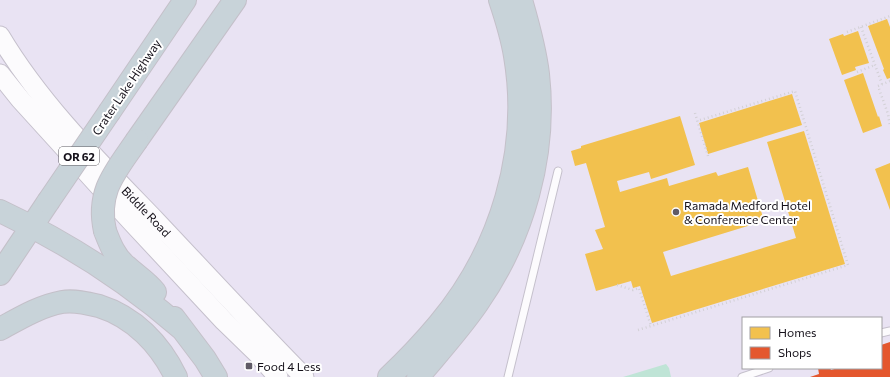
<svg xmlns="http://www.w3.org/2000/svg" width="890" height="377" font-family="Commissioner,sans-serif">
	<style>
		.green { fill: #bfe4d6 }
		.homes { fill: #f2c14e }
		.shops { fill: #e4572e }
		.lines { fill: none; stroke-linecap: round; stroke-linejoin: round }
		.lane-casing { stroke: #c5c0cc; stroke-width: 9 }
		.secondary-casing { stroke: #c5c0cc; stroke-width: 21 }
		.highway-casing { stroke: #c4c0c9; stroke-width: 24 }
		.path { stroke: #d2d0d5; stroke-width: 2.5; stroke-dasharray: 1 3; stroke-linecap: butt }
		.lane { stroke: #fcfbfd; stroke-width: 7 }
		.secondary { stroke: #fcfbfd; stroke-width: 19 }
		.highway { stroke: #c8d3d9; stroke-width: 22 }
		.highway-bridge-casing { stroke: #c4c0c9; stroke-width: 24; stroke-linecap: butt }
		.highway-bridge { stroke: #c8d3d9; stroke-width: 22 }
		.poi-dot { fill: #5f5a66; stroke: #fff; stroke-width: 1.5 }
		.labels { text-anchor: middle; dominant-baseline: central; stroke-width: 4; stroke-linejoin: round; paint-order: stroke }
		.shield { fill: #fff; stroke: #5b585f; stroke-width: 1 }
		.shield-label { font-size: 11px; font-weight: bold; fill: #15111a }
		.street-label { font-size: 12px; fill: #15111a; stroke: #fff }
		.poi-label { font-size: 12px; fill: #15111a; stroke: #fff; text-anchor: start }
	</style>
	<rect width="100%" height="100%" fill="#e9e3f3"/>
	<path class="green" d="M 666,364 L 669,368 L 671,377 L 623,377 Z"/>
	<path class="homes" d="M 887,19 L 890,27 L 890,78 L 887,79 L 883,70 L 884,69 L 868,26 Z
		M 858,31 L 869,63 L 855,67 L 856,70 L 842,75 L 829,39 L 843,34 L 844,36 Z
		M 863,73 L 878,117 L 879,116 L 882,126 L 863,133 L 844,80 Z
		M 792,94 L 802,125 L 708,154 L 699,123 Z
		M 680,116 L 695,165 L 651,179 L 649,172 L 617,181 L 620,192 L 667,178 L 669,186 L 716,172 L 718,176 L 748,167 L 764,221 L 663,252 L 671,276 L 796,238 L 767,142 L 804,131 L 845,264 L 652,323 L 640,286 L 633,288 L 631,281 L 596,291 L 585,254 L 603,249 L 595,230 L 605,227 L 586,163 L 575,166 L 571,151 L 581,148 L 581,146 Z
		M 890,163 L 890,210 L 875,169 Z"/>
	<path class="shops" d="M 890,342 L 890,377 L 810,377 L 819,374 L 818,368 L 830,368 L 831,370 L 838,368 L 881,368 L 881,345 Z"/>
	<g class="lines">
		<g class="lane-casing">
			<path id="lane" d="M 881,333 L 890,331
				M 508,377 L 558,171
				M 742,377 L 769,368"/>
		</g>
		<g class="secondary-casing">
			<g id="secondary">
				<path id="s1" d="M 0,36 C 41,105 101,164 156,221 C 205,273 254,326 304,377"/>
				<path d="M 0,74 L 20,99 L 130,220 L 224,321 L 258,354 L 278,377"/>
			</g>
		</g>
		<g class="highway-casing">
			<path id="highway" d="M 110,111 L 185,0
				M 137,140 L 235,0
				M 0,211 C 66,242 128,282 182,329
				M 105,231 C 110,244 115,257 126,266 C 137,276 146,281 155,292
				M 0,274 L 48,202
				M 174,318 L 205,359 L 216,377
				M 0,329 C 20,318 40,306 62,302 C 74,300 87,303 99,306 C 134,317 160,344 176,377
				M 389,377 C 407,360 424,342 439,324 C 501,250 531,151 515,56 C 512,37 506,18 500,0
				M 418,377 C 438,353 459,330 477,304 C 523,238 547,155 538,74 C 535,49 528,24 521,0"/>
		</g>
		<path class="path" d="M 861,27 L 882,84
			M 847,32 L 890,16
			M 857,72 L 875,65
			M 890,81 L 878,86 L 888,114 L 890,126
			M 695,113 L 708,156
			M 617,285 L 633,290 L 639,288 L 651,326
			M 638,330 L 848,265 L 795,91 L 697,121"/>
		<use href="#lane" class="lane"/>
		<use href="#secondary" class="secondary"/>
		<use href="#highway" class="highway"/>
		<g class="highway-bridge-casing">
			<path id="highway-bridge" d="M 48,202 L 110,111
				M 105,231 C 96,191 116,171 137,140"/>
		</g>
		<use href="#highway-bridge" class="highway-bridge"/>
	</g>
	<g class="poi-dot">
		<circle cx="676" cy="212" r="4"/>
		<rect x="245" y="362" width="8" height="8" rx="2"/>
	</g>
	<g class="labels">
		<rect class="shield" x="59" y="147" width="40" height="18" rx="3"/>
		<g class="shield-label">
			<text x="79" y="156">OR 62</text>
		</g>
		<g class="street-label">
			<text transform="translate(126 87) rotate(-56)">Crater Lake Highway</text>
			<text stroke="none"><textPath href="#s1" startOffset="229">Biddle Road</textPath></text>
		</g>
		<g class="poi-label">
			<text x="684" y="205">Ramada Medford Hotel<tspan x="684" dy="14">&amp; Conference Center</tspan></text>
			<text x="257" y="366">Food 4 Less</text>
		</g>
	</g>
	<rect x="742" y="317" width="140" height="52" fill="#ffffff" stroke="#a1a0a3"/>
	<rect x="750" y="327" width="20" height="12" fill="#f2c14e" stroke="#a1a0a3"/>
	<text x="778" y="337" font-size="12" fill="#15111a">Homes</text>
	<rect x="750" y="347" width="20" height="12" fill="#e4572e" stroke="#a1a0a3"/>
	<text x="778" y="357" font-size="12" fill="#15111a">Shops</text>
</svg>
